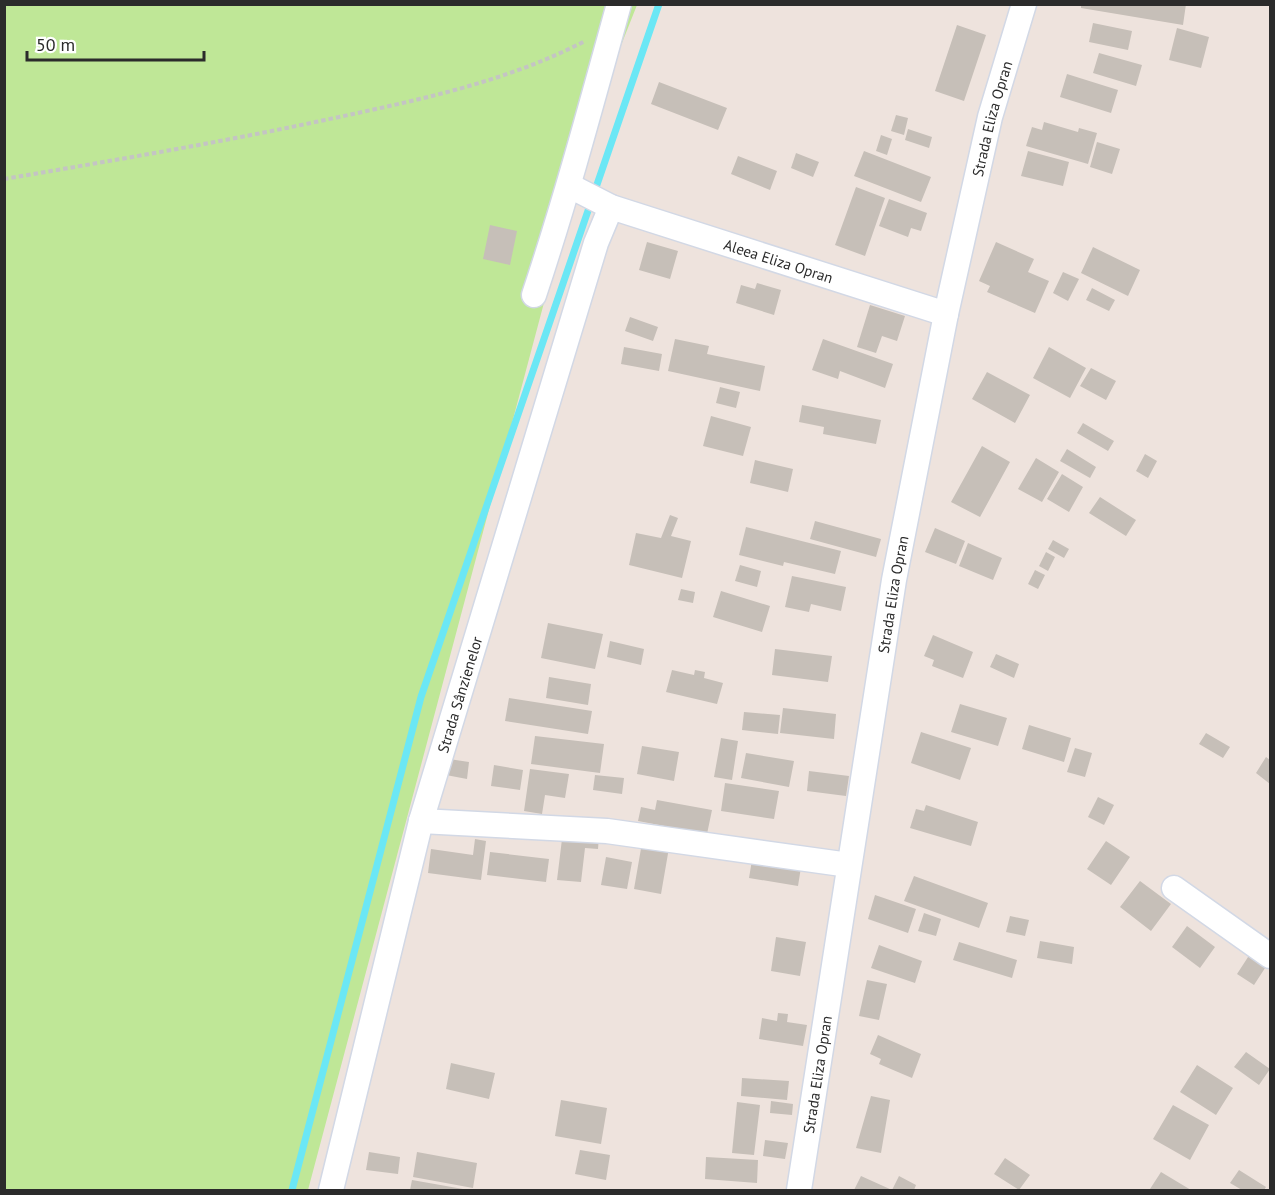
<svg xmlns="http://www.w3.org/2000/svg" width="1275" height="1195" font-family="'PT Sans',sans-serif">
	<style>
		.green { fill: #bfe797 }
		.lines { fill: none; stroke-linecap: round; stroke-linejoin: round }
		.stream { stroke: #6be7f5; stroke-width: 7 }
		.building { fill: #c6bfb8 }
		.minor-casing { stroke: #d2d8e5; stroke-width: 27 }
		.path { stroke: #c4c4c4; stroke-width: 4; stroke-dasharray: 4.5 3; stroke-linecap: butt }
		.minor { stroke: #fff; stroke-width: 24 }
		.labels { text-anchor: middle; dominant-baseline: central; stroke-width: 4.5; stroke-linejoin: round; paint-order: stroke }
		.street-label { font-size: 15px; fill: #2b2b2b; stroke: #fff }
	</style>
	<rect width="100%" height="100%" fill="#eee3dd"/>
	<path class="green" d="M 5,5 L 637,5 L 595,111 L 308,1190 L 5,1190 Z"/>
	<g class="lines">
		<path class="stream" d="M 292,1190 L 421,697 L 659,4"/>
	</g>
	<path class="building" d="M 1081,4 L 1186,4 L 1183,25 L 1081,8 Z
		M 1093,23 L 1132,31 L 1128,50 L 1089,42 Z
		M 957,25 L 986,35 L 964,101 L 935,91 Z
		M 1177,28 L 1209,37 L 1201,68 L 1169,60 Z
		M 1099,53 L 1142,65 L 1136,86 L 1093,73 Z
		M 1067,74 L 1118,90 L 1111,113 L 1060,97 Z
		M 659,82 L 727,108 L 718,130 L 651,104 Z
		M 896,115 L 908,118 L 904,135 L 891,131 Z
		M 1044,122 L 1078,132 L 1079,128 L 1097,133 L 1088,164 L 1026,146 L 1032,127 L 1042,130 Z
		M 908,129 L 932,137 L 929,148 L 905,140 Z
		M 881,135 L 892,139 L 887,155 L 876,151 Z
		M 1097,142 L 1120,149 L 1112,174 L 1090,167 Z
		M 864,151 L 931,177 L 921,202 L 854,176 Z
		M 1028,151 L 1069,162 L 1063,186 L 1021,176 Z
		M 796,153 L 819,162 L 813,177 L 791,168 Z
		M 738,156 L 777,171 L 770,190 L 731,174 Z
		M 856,187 L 885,198 L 865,256 L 835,245 Z
		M 889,199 L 927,213 L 921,231 L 911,228 L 908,237 L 879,226 Z
		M 490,225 L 517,231 L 510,265 L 483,259 Z
		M 647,242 L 678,251 L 670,279 L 639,270 Z
		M 996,242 L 1034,259 L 1028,272 L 1049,281 L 1035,313 L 987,292 L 990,286 L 979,281 Z
		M 1093,247 L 1140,270 L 1128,296 L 1081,273 Z
		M 1063,272 L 1079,279 L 1068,301 L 1053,293 Z
		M 757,283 L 781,290 L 774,315 L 736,303 L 741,285 L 755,289 Z
		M 1092,288 L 1115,300 L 1109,311 L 1086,300 Z
		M 870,305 L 905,316 L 897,341 L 882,336 L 876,353 L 857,347 Z
		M 630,317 L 658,327 L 653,341 L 625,331 Z
		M 675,339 L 709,346 L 707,354 L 765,366 L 760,391 L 668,371 Z
		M 823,339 L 893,364 L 885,388 L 840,371 L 838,379 L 812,370 Z
		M 624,347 L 662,354 L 659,371 L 621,364 Z
		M 1049,347 L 1086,368 L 1070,398 L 1033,378 Z
		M 1091,368 L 1116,381 L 1106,400 L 1080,386 Z
		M 987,372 L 1030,395 L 1015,423 L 972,399 Z
		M 720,387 L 740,392 L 736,408 L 716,403 Z
		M 802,405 L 881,420 L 876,444 L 823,434 L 824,427 L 799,422 Z
		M 711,416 L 751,427 L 743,456 L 703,446 Z
		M 1083,423 L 1114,441 L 1108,451 L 1077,433 Z
		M 982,446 L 1010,462 L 980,517 L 951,502 Z
		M 1067,449 L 1096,467 L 1090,478 L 1060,461 Z
		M 1145,454 L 1157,461 L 1148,478 L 1136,471 Z
		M 1036,458 L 1059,472 L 1042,502 L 1018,489 Z
		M 755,460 L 793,469 L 788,492 L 750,483 Z
		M 1062,474 L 1083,487 L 1069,512 L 1047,499 Z
		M 1100,497 L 1136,520 L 1126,536 L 1089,513 Z
		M 670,515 L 678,518 L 671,536 L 691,541 L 682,578 L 629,565 L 636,533 L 661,538 Z
		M 815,521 L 881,539 L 876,557 L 810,539 Z
		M 746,527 L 841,551 L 835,574 L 784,562 L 783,566 L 739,555 Z
		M 935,528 L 965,541 L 956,564 L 925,552 Z
		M 1053,540 L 1069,549 L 1064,558 L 1048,549 Z
		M 968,543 L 1002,558 L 993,580 L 959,566 Z
		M 1046,552 L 1055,557 L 1048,571 L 1039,566 Z
		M 740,565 L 761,571 L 757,587 L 735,581 Z
		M 1035,570 L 1045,575 L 1038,589 L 1028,584 Z
		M 792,576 L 846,587 L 841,611 L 811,604 L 809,612 L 785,607 Z
		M 681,589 L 695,592 L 693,603 L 678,600 Z
		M 721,591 L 770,606 L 762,632 L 713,617 Z
		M 548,623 L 603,634 L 595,669 L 541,658 Z
		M 933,635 L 973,652 L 963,678 L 932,666 L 934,660 L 924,656 Z
		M 610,641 L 644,649 L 641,665 L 607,657 Z
		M 775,649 L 832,656 L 828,682 L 772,675 Z
		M 996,654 L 1019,664 L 1014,678 L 990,667 Z
		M 672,670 L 694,675 L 695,670 L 705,672 L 704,678 L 723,683 L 717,704 L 666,692 Z
		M 549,677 L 591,684 L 588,705 L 546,698 Z
		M 509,698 L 592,711 L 588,734 L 505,721 Z
		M 960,704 L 1007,718 L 998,746 L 951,732 Z
		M 783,708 L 836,714 L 834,739 L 780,733 Z
		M 744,712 L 780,715 L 778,734 L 742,730 Z
		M 1029,725 L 1071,738 L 1064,762 L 1022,749 Z
		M 921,732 L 971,748 L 960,780 L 911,763 Z
		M 1206,733 L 1230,747 L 1223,758 L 1199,744 Z
		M 535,736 L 604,744 L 600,773 L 531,764 Z
		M 721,738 L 738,741 L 732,780 L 714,777 Z
		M 642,746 L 679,752 L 674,781 L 637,774 Z
		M 1075,748 L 1092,753 L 1085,777 L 1067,772 Z
		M 746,753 L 794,761 L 789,787 L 741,778 Z
		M 1266,757 L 1270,760 L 1270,784 L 1256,773 Z
		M 449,759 L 469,762 L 467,779 L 446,775 Z
		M 494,765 L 523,770 L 520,790 L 491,786 Z
		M 530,769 L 569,774 L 565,798 L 545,795 L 542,814 L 524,811 Z
		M 809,771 L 849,776 L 846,796 L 807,791 Z
		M 595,775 L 624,778 L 622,794 L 593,790 Z
		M 725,783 L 779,791 L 774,819 L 721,811 Z
		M 1098,797 L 1114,805 L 1104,825 L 1088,817 Z
		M 657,800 L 712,810 L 707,834 L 638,821 L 641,807 L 655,810 Z
		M 926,805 L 978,822 L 971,846 L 910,828 L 916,809 L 924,811 Z
		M 563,831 L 599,836 L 598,849 L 585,848 L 581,882 L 557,880 Z
		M 643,837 L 670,842 L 661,894 L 634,889 Z
		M 475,839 L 486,841 L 481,880 L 428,873 L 431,849 L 473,855 Z
		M 1106,841 L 1130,857 L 1111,885 L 1087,869 Z
		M 490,852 L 549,859 L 546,882 L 487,875 Z
		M 753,854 L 802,861 L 798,886 L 749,878 Z
		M 606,857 L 632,862 L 627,889 L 601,885 Z
		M 914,876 L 988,903 L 979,928 L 904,901 Z
		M 1140,881 L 1171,904 L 1151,931 L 1120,907 Z
		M 875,895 L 916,909 L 908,933 L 868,919 Z
		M 924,913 L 941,919 L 936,936 L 918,931 Z
		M 1010,916 L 1029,920 L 1025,936 L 1006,932 Z
		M 1187,926 L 1215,947 L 1200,968 L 1172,947 Z
		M 776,937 L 806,942 L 800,976 L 771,971 Z
		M 1040,941 L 1074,947 L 1072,964 L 1037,958 Z
		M 959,942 L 1017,960 L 1012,978 L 953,960 Z
		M 879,945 L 922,961 L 915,983 L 871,968 Z
		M 1250,954 L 1267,965 L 1254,985 L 1237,974 Z
		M 867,980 L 887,984 L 879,1020 L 859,1016 Z
		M 778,1013 L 788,1014 L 787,1022 L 807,1025 L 803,1046 L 759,1039 L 762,1018 L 777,1021 Z
		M 878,1035 L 921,1054 L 912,1078 L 879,1064 L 881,1059 L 870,1054 Z
		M 1246,1052 L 1270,1069 L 1259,1085 L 1234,1067 Z
		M 451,1063 L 495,1073 L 489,1099 L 446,1089 Z
		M 1197,1065 L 1233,1088 L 1216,1115 L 1180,1092 Z
		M 742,1078 L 789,1081 L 787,1100 L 741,1096 Z
		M 871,1096 L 890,1100 L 881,1153 L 856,1148 Z
		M 561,1100 L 607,1108 L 601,1144 L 555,1136 Z
		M 771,1101 L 793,1104 L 792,1115 L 770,1113 Z
		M 737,1102 L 760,1105 L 754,1155 L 732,1153 Z
		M 1173,1105 L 1209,1125 L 1190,1160 L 1153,1139 Z
		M 765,1140 L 788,1143 L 785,1159 L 763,1156 Z
		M 580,1150 L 610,1155 L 606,1180 L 575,1174 Z
		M 369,1152 L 400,1157 L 398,1174 L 366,1170 Z
		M 417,1152 L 477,1163 L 473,1188 L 413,1177 Z
		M 706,1157 L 758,1160 L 757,1183 L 705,1179 Z
		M 1005,1158 L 1030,1175 L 1019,1190 L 994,1174 Z
		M 1239,1170 L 1266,1187 L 1264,1190 L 1242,1190 L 1230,1183 Z
		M 1161,1172 L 1191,1190 L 1150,1189 Z
		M 861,1176 L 892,1190 L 899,1176 L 916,1185 L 914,1190 L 854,1190 Z
		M 412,1180 L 463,1189 L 463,1190 L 410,1190 Z"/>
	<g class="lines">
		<g class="minor-casing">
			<g id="minor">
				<path id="s1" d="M 570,186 L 611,207 L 946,314"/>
				<path d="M 534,295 C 566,199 592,102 619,4"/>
				<path d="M 421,821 L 607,831 L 849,865"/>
				<path d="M 1174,888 L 1270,956"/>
				<path id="s2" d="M 331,1190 L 421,821 L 596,243 L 611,207"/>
				<path id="s3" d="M 799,1190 L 894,580 L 946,314 L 990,117 L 1024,4"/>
			</g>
		</g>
		<path class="path" d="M 4,179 C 116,160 228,141 339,117 C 423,99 508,81 585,41"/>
		<use href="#minor" class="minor"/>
	</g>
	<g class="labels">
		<g class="street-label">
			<text stroke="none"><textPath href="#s3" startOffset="1089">Strada Eliza Opran</textPath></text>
			<text stroke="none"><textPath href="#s1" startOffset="222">Aleea Eliza Opran</textPath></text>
			<text stroke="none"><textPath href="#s3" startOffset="603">Strada Eliza Opran</textPath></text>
			<text stroke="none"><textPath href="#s2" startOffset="512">Strada Sânzienelor</textPath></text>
			<text stroke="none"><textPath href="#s3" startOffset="117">Strada Eliza Opran</textPath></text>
		</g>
	</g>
	<rect width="1275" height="1195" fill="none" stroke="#2b2b2b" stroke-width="12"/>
	<path d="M27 51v9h177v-9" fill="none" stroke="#2b2b2b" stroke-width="3"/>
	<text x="36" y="51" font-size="18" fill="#2b2b2b" stroke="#ffffff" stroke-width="4.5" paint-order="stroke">50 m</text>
</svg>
